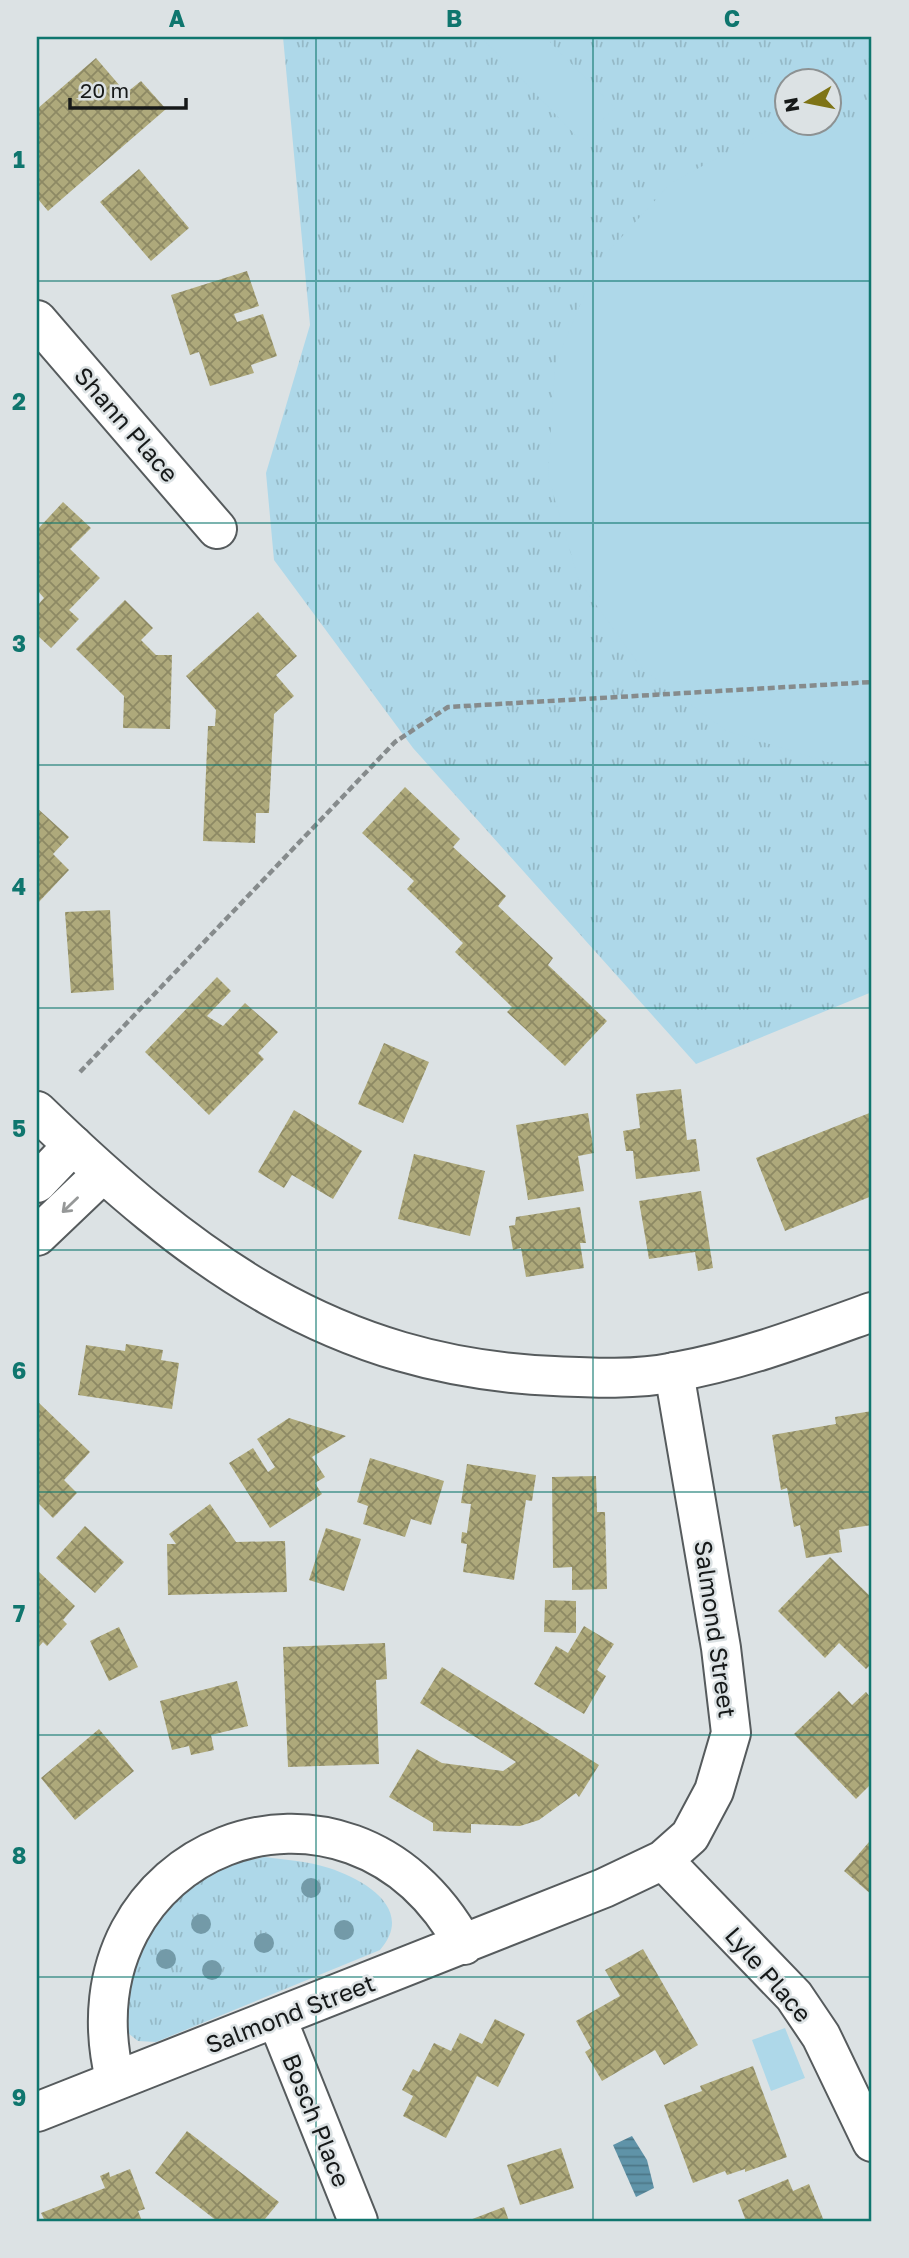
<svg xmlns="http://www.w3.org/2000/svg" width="909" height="2258" font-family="'Golos Text',sans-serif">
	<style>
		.grass { fill: url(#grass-tufts); fill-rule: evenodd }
		.garden { fill: #aed8e9 }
		.water { fill: url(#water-rules) }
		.building { fill: url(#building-cross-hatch) }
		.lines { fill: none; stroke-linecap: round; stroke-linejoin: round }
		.street-casing { stroke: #565b5d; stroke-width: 42 }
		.secondary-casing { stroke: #565b5d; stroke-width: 42 }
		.path { stroke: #868b8c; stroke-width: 4.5; stroke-dasharray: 7 3.5; stroke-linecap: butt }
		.street { stroke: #fff; stroke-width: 38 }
		.secondary { stroke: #fff; stroke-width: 38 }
		.tree { fill: #739aa8 }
		.oneway { stroke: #969898 }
		.grid { fill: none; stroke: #0f766e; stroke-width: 2; stroke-opacity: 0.55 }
		.labels { text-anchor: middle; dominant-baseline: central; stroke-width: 5; stroke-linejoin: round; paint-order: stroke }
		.street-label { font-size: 24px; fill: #161919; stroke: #dce2e4 }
		.neatline { fill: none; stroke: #0f766e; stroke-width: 2.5 }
		.grid-label { font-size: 23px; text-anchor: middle; font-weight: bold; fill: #0f766e }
	</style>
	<defs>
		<pattern id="grass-tufts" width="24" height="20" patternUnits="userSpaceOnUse" patternTransform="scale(1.75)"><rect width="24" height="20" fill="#aed8e9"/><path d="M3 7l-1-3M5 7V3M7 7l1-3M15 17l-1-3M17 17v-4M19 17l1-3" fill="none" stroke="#95b9c7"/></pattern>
		<pattern id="water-rules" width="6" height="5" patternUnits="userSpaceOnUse" patternTransform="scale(1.75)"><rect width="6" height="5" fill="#5f93a8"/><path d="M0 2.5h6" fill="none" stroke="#4d7788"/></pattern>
		<pattern id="building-cross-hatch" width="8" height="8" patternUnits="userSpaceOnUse" patternTransform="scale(1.75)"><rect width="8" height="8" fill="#aea97b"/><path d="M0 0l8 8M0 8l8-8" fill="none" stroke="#8d8964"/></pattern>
	</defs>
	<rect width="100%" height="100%" fill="#dce2e4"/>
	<path class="grass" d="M 283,37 L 872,37 L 872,992 L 696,1064 L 413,748 L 274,560 L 266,473 L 310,325 ZM 786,80 L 828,80 L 828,122 L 786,122 Z
		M 264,1857 C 286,1860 308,1861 329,1868 C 366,1880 415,1910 380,1950 L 156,2042 L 138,2041 L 123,2029 L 124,1971 L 165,1899 L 227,1865 Z"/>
	<path class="garden" d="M 481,37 L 545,37 L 615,108 L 581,141 Z
		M 872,115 L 872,761 L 827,762 L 727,731 L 643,670 L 579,581 L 548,476 L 555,365 L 597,264 L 671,183 L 767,131 Z
		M 785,2028 L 805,2078 L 771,2091 L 752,2040 Z"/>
	<path class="water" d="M 632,2136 L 647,2160 L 654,2188 L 636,2197 L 613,2145 Z"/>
	<path class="building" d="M 96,58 L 126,93 L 141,81 L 166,109 L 48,211 L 37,198 L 37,109 Z
		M 139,169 L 189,228 L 151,261 L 100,202 Z
		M 247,271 L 259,306 L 234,314 L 237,322 L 263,314 L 277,356 L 251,365 L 254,373 L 210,386 L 199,352 L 190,355 L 171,295 Z
		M 63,502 L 91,528 L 70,549 L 100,578 L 69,610 L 79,619 L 51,648 L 37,635 L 37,606 L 44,598 L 37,590 L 37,530 Z
		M 125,600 L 153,628 L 141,640 L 156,655 L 172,655 L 170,729 L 123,728 L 124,696 L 76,649 Z
		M 258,612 L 297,656 L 276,675 L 294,696 L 274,714 L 269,813 L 256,813 L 255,843 L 203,841 L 208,726 L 215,726 L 216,710 L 186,676 Z
		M 405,787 L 460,839 L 453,847 L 506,896 L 498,906 L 553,958 L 548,965 L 607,1021 L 565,1066 L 507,1012 L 512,1007 L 455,952 L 463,943 L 407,889 L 414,881 L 362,833 Z
		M 37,808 L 69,837 L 53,854 L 69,870 L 37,904 Z
		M 110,910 L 114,990 L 71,993 L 65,912 Z
		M 217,977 L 231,991 L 207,1016 L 223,1026 L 245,1003 L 278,1032 L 258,1053 L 264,1059 L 209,1115 L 145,1052 Z
		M 384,1043 L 429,1062 L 403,1123 L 358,1104 Z
		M 681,1089 L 687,1140 L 696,1139 L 700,1171 L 636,1179 L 633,1151 L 626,1151 L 623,1131 L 640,1128 L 636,1094 Z
		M 294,1110 L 362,1151 L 333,1199 L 292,1175 L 284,1188 L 258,1172 Z
		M 872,1112 L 872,1196 L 785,1231 L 756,1158 Z
		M 588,1113 L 594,1153 L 578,1156 L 584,1191 L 528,1200 L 516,1125 Z
		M 414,1154 L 485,1171 L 470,1236 L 398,1219 Z
		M 701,1191 L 713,1268 L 698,1271 L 695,1252 L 649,1259 L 639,1201 Z
		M 580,1207 L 586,1243 L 580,1243 L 584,1268 L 526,1277 L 521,1248 L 513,1250 L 509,1226 L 515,1225 L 516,1217 Z
		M 126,1344 L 163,1350 L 161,1360 L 179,1363 L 172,1409 L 78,1395 L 86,1345 L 125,1351 Z
		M 37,1401 L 90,1452 L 64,1480 L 77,1493 L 53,1518 L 37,1502 Z
		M 872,1411 L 872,1525 L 839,1530 L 842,1552 L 806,1558 L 800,1525 L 794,1527 L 787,1488 L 781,1490 L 772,1435 L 836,1424 L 835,1417 Z
		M 289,1418 L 346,1436 L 312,1457 L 325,1477 L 315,1483 L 322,1494 L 270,1528 L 229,1463 L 253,1448 L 268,1472 L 275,1467 L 257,1439 Z
		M 370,1458 L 444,1481 L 431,1525 L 411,1519 L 405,1537 L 363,1524 L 368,1506 L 357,1502 Z
		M 467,1464 L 536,1475 L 532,1501 L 526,1500 L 514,1580 L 463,1572 L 467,1544 L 461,1543 L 462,1532 L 467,1533 L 471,1504 L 461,1503 Z
		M 596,1476 L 597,1512 L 605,1512 L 607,1589 L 572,1590 L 572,1567 L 553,1568 L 552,1477 Z
		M 210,1504 L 236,1542 L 285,1541 L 287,1592 L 168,1595 L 167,1544 L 176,1544 L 169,1534 Z
		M 85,1526 L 124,1562 L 95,1593 L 56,1558 Z
		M 326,1528 L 361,1539 L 344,1591 L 309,1580 Z
		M 830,1557 L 872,1598 L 872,1663 L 866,1669 L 839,1643 L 825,1658 L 778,1611 Z
		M 37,1570 L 75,1606 L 63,1620 L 67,1624 L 47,1646 L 43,1642 L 37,1649 Z
		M 545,1600 L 576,1601 L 576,1633 L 544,1632 Z
		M 584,1626 L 614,1644 L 597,1670 L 606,1676 L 584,1714 L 534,1684 L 556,1646 L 568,1653 Z
		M 119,1627 L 138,1667 L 109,1681 L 90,1641 Z
		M 385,1643 L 387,1679 L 376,1680 L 379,1764 L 288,1767 L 283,1647 Z
		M 442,1667 L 599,1765 L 579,1797 L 576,1793 L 539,1820 L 520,1826 L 471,1824 L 471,1833 L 433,1831 L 433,1823 L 389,1797 L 417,1749 L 442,1763 L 503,1771 L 516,1762 L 420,1703 Z
		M 237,1681 L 248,1726 L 211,1735 L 214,1750 L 191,1755 L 189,1746 L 172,1750 L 160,1701 Z
		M 839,1691 L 852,1705 L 866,1692 L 872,1699 L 872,1783 L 856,1799 L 794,1734 Z
		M 99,1729 L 134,1771 L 75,1820 L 41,1778 Z
		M 869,1842 L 872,1844 L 872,1895 L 844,1871 Z
		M 643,1949 L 698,2045 L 664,2065 L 655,2050 L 602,2081 L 585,2052 L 591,2048 L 576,2021 L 620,1996 L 605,1970 Z
		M 495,2019 L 525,2034 L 498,2087 L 477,2076 L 446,2138 L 403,2116 L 413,2096 L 402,2090 L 413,2069 L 419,2072 L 434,2043 L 451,2051 L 460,2033 L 482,2044 Z
		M 753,2066 L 787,2157 L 745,2172 L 745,2169 L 727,2175 L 725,2171 L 693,2183 L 664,2105 L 702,2091 L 700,2086 Z
		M 187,2131 L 279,2202 L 265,2219 L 268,2221 L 217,2221 L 155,2173 Z
		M 561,2148 L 574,2188 L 520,2205 L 507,2165 Z
		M 130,2169 L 145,2209 L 138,2211 L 142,2221 L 45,2221 L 41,2213 L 105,2188 L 100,2176 L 109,2172 L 110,2177 Z
		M 788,2179 L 793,2191 L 809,2184 L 824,2221 L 746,2221 L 738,2200 Z
		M 504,2207 L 509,2221 L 467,2221 Z"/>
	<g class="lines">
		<g class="street-casing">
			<path id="street" d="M 37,320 L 217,529
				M 37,1183 L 73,1145
				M 37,1236 L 102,1174
				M 663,1860 L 794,1996 L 821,2036 L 872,2142
				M 277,2019 L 358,2221
				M 115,2079 C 59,1848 348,1734 464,1945
				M 37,2112 L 604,1888 L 663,1860 L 690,1836 L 714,1791 L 731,1733 L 721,1648 L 674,1372"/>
		</g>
		<g class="secondary-casing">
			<path id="secondary" d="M 37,1111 C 190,1259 332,1367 554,1376 C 594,1378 636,1380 675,1372 C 743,1360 808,1335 872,1312"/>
		</g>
		<path class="path" d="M 80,1072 L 395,742 L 448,707 L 872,682"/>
		<use href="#street" class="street"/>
		<use href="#secondary" class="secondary"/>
	</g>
	<g class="tree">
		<circle cx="311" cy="1888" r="10"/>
		<circle cx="201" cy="1924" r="10"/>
		<circle cx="344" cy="1930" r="10"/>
		<circle cx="264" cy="1943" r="10"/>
		<circle cx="166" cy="1959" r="10"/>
		<circle cx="212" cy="1970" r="10"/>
	</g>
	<defs><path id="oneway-shaft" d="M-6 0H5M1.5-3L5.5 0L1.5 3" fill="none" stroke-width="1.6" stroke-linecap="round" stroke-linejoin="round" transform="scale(1.75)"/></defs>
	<use class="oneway" href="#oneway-shaft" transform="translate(70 1205) rotate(136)"/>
	<path class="grid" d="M 316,37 L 316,2221M 593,37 L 593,2221M 37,281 L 872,281M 37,523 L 872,523M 37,765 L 872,765M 37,1008 L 872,1008M 37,1250 L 872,1250M 37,1492 L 872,1492M 37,1735 L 872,1735M 37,1977 L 872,1977"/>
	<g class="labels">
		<g class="street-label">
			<text transform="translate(127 424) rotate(49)">Shann Place</text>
			<text transform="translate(716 1629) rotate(82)">Salmond Street</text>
			<text transform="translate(769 1974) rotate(49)">Lyle Place</text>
			<text transform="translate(290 2013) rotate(-21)">Salmond Street</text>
			<text transform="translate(317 2120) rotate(68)">Bosch Place</text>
		</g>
	</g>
	<rect width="909" height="2258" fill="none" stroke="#dce2e4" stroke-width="77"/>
	<g transform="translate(808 102) rotate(260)"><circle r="33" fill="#dce2e4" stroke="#8d9293" stroke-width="2"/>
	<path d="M0-5L12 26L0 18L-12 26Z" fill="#7e7416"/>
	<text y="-10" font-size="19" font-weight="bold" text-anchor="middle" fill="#161919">N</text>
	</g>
	<path d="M70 98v10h116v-10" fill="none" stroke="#161919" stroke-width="3.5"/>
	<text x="80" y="98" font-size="21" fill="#161919" stroke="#dce2e4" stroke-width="5" paint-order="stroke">20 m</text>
	<rect x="38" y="38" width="832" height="2182" class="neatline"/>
	<g class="grid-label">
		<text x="177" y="27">A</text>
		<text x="454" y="27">B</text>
		<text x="732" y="27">C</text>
		<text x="19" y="168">1</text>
		<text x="19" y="410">2</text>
		<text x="19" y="652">3</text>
		<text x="19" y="895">4</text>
		<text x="19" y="1137">5</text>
		<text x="19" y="1379">6</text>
		<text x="19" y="1622">7</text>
		<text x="19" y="1864">8</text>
		<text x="19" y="2106">9</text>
	</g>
</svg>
